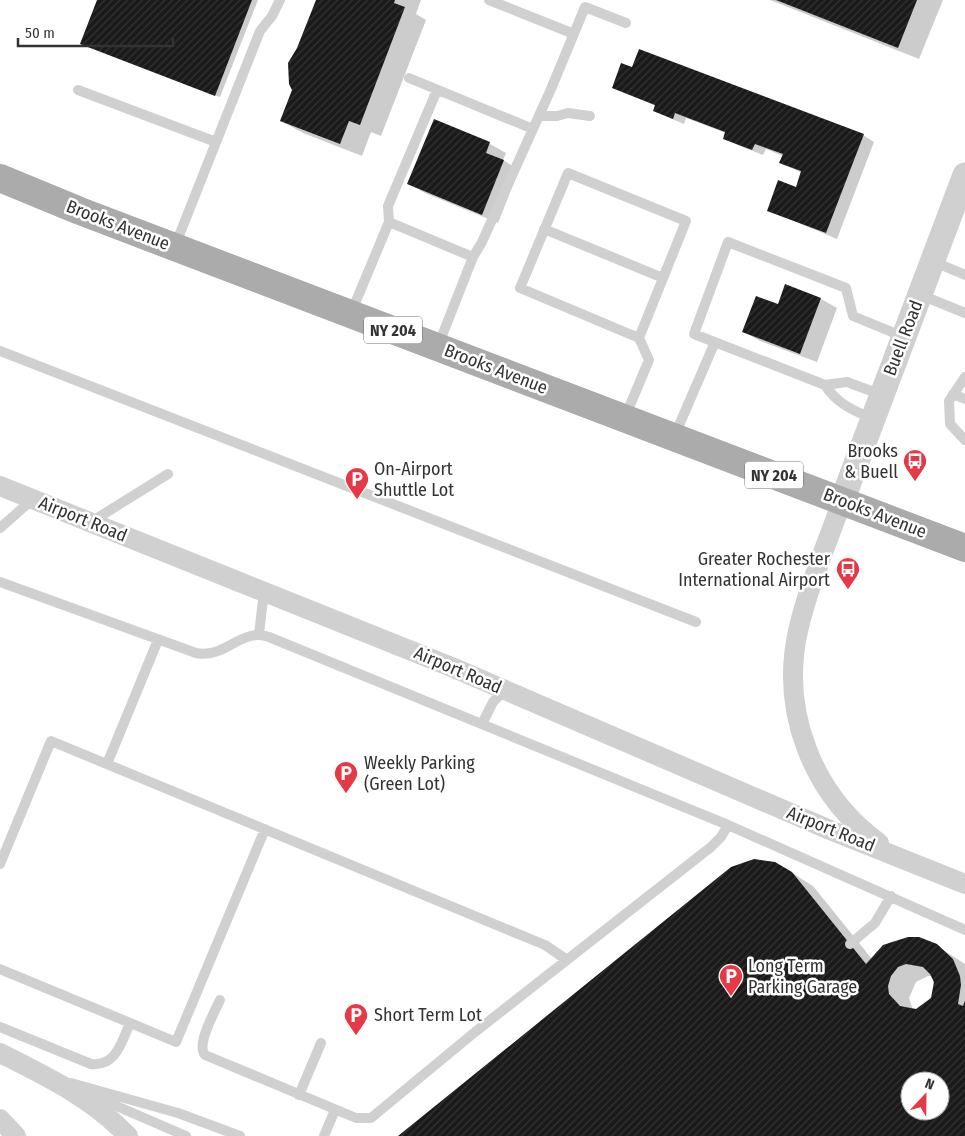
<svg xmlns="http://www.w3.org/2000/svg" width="965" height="1136" font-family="'Fira Sans Condensed',sans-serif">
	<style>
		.shadow { fill: #0003; fill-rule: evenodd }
		.building { fill: url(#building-hatch); fill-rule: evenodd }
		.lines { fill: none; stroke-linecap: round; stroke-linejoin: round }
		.service { stroke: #d0d0d0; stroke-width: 10 }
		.minor { stroke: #d0d0d0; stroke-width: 20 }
		.tertiary { stroke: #d0d0d0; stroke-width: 25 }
		.primary { stroke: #ababab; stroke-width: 28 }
		.labels { text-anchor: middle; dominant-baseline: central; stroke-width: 5; stroke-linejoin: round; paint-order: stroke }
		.shield { fill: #fff; stroke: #707070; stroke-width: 1 }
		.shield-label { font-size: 16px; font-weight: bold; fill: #333 }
		.street-label { font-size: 18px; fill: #333; stroke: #fff }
		.poi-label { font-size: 18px; fill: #333; stroke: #fff; text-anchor: start }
	</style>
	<defs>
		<pattern id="building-hatch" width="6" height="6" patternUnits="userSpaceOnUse" patternTransform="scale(1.25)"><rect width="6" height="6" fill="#1a1a1a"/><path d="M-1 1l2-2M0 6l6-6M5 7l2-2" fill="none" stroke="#333"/></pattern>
	</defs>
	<rect width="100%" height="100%" fill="#fff"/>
	<path class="shadow" d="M 98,0 L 258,0 L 220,97 L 85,44 Z
		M 317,0 L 421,0 L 416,14 L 426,20 L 381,136 L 371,132 L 362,156 L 303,133 L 281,121 L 293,90 L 298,49 Z
		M 770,0 L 943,0 L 919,59 Z
		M 613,88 L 863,135 L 874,142 L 837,239 L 768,210 L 796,188 L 802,173 L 781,163 L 783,156 L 766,149 L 763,155 L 735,144 L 724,138 L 726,133 L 686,118 L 684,124 L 665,116 L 654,110 L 656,106 Z
		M 435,121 L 490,144 L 506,153 L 503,160 L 519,170 L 498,223 L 425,193 L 409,184 Z
		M 821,299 L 837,308 L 817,362 L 760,341 L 744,332 L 778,306 Z
		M 748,861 L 768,861 L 781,866 L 813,886 L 872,959 L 877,951 L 891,942 L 909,938 L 937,946 L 965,964 L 965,1136 L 400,1136 ZM 928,976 L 932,976 L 935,991 L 927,1005 L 913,1010 L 909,998 L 916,982 ZM 910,1081 L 940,1081 L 940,1111 L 910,1111 Z"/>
	<path class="building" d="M 97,0 L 252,0 L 215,96 L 80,44 Z
		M 316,0 L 395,0 L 394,3 L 405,7 L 360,125 L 349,121 L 340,144 L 280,121 L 292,90 L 289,84 L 288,63 L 297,48 Z
		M 776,0 L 917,0 L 898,48 Z
		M 639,49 L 864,134 L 826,233 L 767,211 L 778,180 L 796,187 L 801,171 L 779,163 L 783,154 L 755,144 L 752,150 L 723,139 L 725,132 L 675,113 L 673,119 L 653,111 L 655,105 L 612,88 L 621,63 L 632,67 Z
		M 434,119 L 490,142 L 486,153 L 504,160 L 482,215 L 407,184 Z
		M 785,284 L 821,298 L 800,354 L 742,332 L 756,296 L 778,304 Z
		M 754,859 L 775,862 L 792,872 L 866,964 L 883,945 L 908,937 L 919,937 L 937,944 L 953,959 L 960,976 L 961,985 L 958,1004 L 963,1006 L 965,1001 L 965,1136 L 398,1136 L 731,867 ZM 906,964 L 923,967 L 930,974 L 934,982 L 931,998 L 916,1009 L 900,1006 L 889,994 L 888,986 L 891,976 L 898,967 ZM 910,1081 L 940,1081 L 940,1111 L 910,1111 Z"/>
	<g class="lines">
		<path class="service" d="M 489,0 L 574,34
			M 409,78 L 533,129
			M 78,90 L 216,142
			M 539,116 L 557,116 L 568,113 L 590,116
			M 389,222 L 388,206 L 437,90
			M 544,229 L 663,278
			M 175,246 L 260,31 L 272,16 L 280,0
			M 473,257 L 482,242 L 551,89 L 585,7 L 626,23
			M 932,261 L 965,275
			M 921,295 L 965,313
			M 351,313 L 389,222 L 473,257 L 438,346
			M 0,351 L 696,622
			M 965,377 L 949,401 L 950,424 L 965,440
			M 825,385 C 837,404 853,410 873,419
			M 953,394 L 965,399
			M 882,395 L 847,382 L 825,385 L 694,334 L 728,242 L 846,288 L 853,316 L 904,337
			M 625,417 L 649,360 L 639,338 L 686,221 L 568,173 L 520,288 L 639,338
			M 674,437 L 715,342
			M 91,522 L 168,474
			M 0,528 L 33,499
			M 0,582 L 196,653 C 226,659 241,627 269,637 L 728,825 L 965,930
			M 259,634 L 264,591
			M 482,724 L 493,702 L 505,690
			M 107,764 L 158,640
			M 0,864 L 51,741 L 545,945 L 567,960
			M 850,944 L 875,923 L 891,896
			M 0,969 L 176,1042 L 265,829
			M 220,1000 C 214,1013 196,1045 205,1055 L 356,1118 L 371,1118 L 475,1032 L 711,847 L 721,837 L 728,825
			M 0,1027 L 91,1064 C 116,1067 122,1041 130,1023
			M 71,1083 L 178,1113 L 240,1136
			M 91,1095 L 186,1136
			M 299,1095 L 321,1043
			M 324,1136 L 335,1110"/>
		<path class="minor" d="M 0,486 L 454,668 L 830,830 L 965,884
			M 842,501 C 827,544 808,587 798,631 C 780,712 813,795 879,843
			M 0,1053 C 46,1076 92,1098 128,1136
			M 0,1119 L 16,1136"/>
		<path class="tertiary" d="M 842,501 L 965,175"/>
		<path class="primary" d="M 0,178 L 80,211 L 965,548"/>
	</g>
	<defs>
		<g id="bus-pin" transform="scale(1.25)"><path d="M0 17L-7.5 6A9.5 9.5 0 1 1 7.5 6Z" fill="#e63946" stroke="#fff"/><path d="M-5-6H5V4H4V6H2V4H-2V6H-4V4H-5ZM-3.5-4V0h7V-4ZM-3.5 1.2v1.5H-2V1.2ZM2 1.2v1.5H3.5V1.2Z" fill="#fff"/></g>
		<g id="parking-pin" transform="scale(1.25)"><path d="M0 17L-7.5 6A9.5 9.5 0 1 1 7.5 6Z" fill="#e63946" stroke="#fff"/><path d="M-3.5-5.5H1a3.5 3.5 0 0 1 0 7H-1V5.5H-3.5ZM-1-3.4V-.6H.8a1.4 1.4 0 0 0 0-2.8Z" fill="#fff"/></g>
	</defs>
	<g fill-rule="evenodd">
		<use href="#bus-pin" x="915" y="461"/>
		<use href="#parking-pin" x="357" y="479"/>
		<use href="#bus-pin" x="848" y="569"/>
		<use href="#parking-pin" x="346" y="773"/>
		<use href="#parking-pin" x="731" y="976"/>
		<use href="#parking-pin" x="356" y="1015"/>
	</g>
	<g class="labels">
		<g class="shield">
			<rect x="364" y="316.5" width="58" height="27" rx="4"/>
			<rect x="745" y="461.5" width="58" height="27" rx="4"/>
		</g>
		<g class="shield-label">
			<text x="393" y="330">NY 204</text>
			<text x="774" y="475">NY 204</text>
		</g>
		<g class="street-label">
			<text transform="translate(118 225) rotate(21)">Brooks Avenue</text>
			<text transform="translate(903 338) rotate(-69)">Buell Road</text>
			<text transform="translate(496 369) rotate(21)">Brooks Avenue</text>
			<text transform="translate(875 513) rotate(21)">Brooks Avenue</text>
			<text transform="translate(83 519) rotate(22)">Airport Road</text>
			<text transform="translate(458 670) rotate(23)">Airport Road</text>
			<text transform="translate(831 829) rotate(22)">Airport Road</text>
		</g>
		<g class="poi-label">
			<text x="898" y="451" text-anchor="end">Brooks<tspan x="898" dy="21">&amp; Buell</tspan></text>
			<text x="374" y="469">On-Airport<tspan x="374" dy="21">Shuttle Lot</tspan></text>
			<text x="830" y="559" text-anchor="end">Greater Rochester<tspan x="830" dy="21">International Airport</tspan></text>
			<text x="364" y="763">Weekly Parking<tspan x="364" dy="21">(Green Lot)</tspan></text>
			<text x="748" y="966">Long Term<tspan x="748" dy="21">Parking Garage</tspan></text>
			<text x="374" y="1015">Short Term Lot</text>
		</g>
	</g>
	<g transform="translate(925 1096) rotate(22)"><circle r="24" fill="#ffffff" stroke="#adadad"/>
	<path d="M0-4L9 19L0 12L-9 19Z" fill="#e63946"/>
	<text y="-8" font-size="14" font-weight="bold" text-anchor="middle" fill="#333333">N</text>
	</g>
	<path d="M18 38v8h155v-8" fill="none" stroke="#333333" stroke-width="2.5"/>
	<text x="25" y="38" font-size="15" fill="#333333" stroke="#ffffff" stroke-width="4" paint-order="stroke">50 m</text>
</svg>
